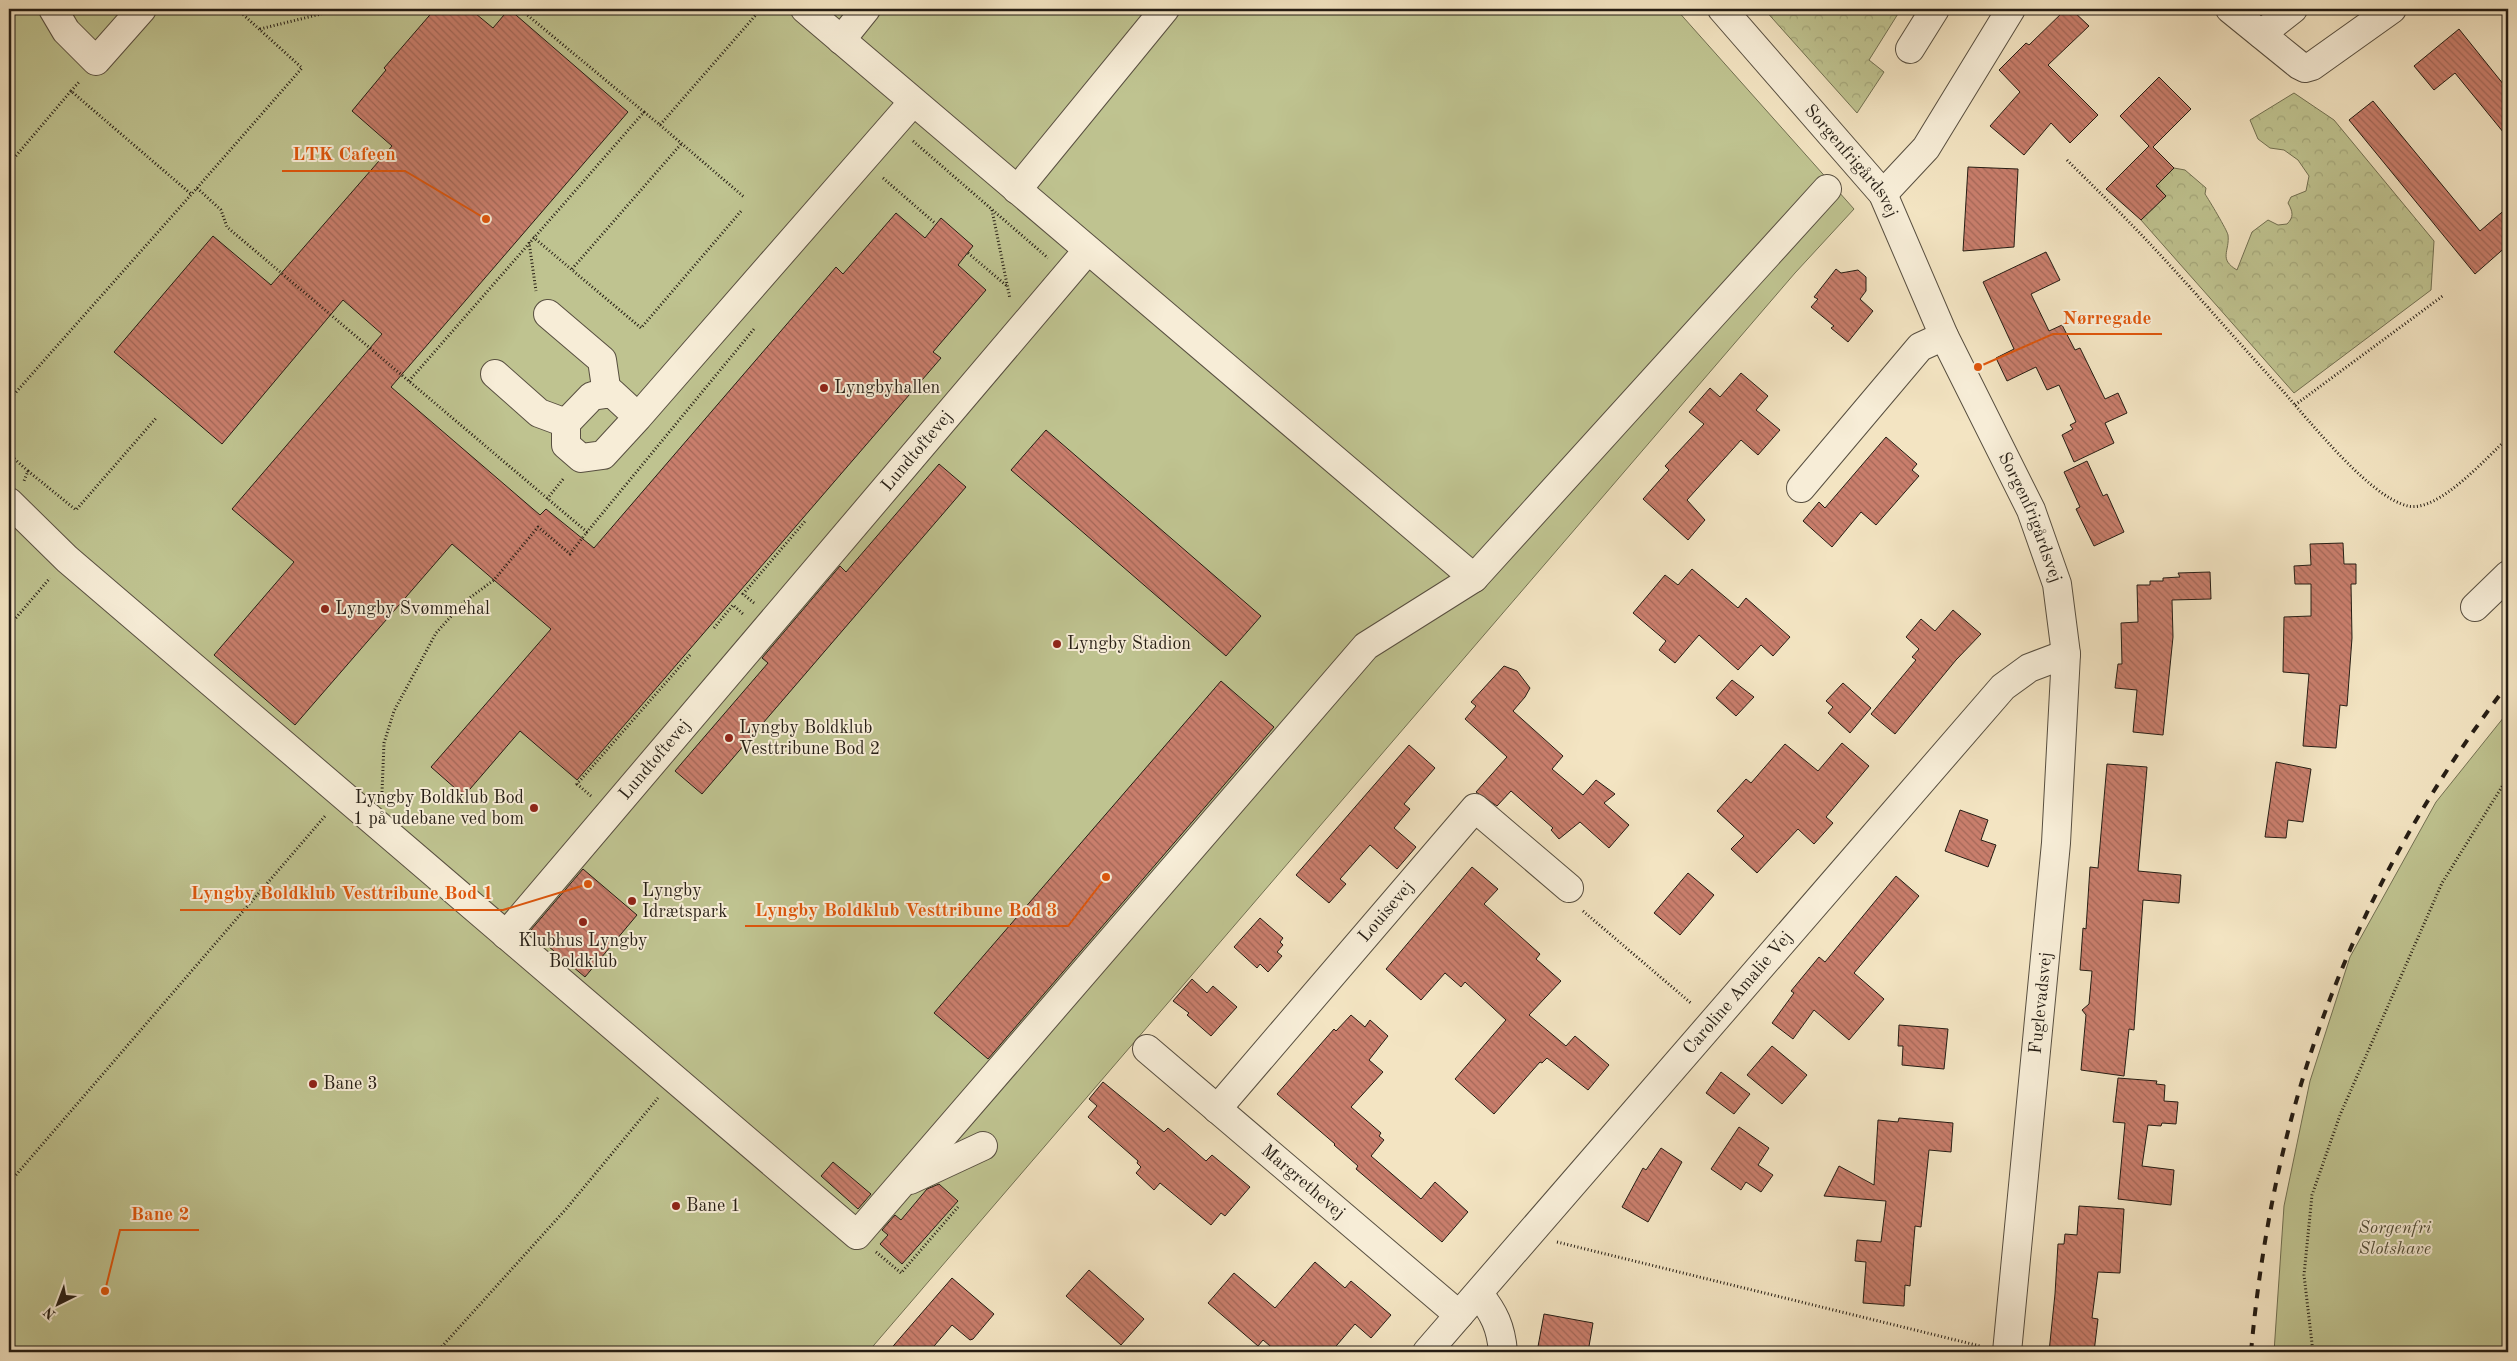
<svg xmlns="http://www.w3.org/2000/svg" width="2517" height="1361" font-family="'Old Standard TT',serif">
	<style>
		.forest { fill: url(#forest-crowns); stroke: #727052 }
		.green { fill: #bfc390; stroke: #727052 }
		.building { fill: url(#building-back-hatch); stroke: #251d14 }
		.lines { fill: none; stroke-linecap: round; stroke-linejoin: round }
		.minor-casing { stroke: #584f40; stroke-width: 30 }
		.path { stroke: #251d14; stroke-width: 3; stroke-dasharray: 1 2.5; stroke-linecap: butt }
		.minor { stroke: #f7edd7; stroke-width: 28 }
		.rail { stroke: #251d14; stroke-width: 4; stroke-dasharray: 9 9; stroke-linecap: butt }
		.poi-dot { fill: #8f2418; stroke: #f7edd7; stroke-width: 2 }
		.labels { text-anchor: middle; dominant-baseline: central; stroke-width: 4; stroke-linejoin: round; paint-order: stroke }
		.street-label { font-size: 18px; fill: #251d14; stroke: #f7edd7 }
		.poi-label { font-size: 18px; fill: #251d14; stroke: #f7edd7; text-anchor: start }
		.park-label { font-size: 18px; font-style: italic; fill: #534f39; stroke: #f7edd7 }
		.leader { fill: none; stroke: #de560c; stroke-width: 2 }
		.callout-dot { fill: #de560c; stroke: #f7edd7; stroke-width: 2 }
		.callout-label { font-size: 19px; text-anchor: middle; font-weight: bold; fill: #de560c; stroke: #f7edd7; stroke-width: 4; stroke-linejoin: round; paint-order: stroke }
	</style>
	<defs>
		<pattern id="forest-crowns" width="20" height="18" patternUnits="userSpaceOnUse" patternTransform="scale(1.25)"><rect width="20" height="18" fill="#bfc390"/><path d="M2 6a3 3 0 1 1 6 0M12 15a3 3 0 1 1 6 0" fill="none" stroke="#a4a77b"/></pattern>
		<pattern id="building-back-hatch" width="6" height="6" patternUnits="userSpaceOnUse" patternTransform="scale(1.25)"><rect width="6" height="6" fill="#c97e6c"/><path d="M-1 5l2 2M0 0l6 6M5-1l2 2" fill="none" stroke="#a36758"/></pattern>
	</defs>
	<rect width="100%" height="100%" fill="#f3e4c2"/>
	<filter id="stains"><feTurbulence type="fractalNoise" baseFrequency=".004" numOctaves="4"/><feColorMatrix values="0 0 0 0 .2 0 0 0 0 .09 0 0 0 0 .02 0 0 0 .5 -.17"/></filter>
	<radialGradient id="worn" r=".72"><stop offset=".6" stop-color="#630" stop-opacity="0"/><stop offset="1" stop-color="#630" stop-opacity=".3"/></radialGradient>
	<path class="forest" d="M 1764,9 L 1901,9 L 1869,60 L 1884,72 L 1857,113 Z
		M 2294,93 L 2334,120 L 2434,241 L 2431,290 L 2294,393 L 2141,220 L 2166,196 L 2157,186 L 2148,195 L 2143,190 L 2174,168 L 2185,170 L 2206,188 L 2205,194 C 2209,200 2227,230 2228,235 C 2230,251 2218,259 2237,270 L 2252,232 L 2268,220 L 2278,225 L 2287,224 C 2294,217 2293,212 2288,203 L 2291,197 L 2306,191 L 2309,176 L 2298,160 L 2284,150 L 2270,148 L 2258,139 L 2250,120 Z"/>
	<path class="green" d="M 21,9 L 1676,9 L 1854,209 L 1795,273 L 868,1352 L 9,1352 L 9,17 Z
		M 2508,712 L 2508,1352 L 2274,1352 L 2284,1206 L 2310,1081 L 2350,957 L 2436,802 Z"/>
	<path class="building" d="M 435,9 L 470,9 L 493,28 L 509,9 L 628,112 L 391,387 L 540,515 L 546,509 L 594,548 L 836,267 L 843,274 L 896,213 L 925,238 L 941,218 L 973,246 L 958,265 L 986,290 L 933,352 L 941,358 L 577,780 L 520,731 L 464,796 L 431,767 L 551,629 L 452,544 L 295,725 L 214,655 L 294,562 L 232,509 L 382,334 L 343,300 L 222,444 L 114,352 L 213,236 L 271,285 L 392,146 L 352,111 L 386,70 L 384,68 Z
		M 2066,9 L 2071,9 L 2089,26 L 2048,65 L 2098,115 L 2070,143 L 2051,123 L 2024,155 L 1990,126 L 2020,92 L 1999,70 L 2026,43 L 2029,45 Z
		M 2459,29 L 2508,90 L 2508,138 L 2455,73 L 2434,90 L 2414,66 Z
		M 2159,77 L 2191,109 L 2153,147 L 2174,168 L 2156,186 L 2166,196 L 2141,220 L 2106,189 L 2149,146 L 2120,116 Z
		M 2373,101 L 2480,231 L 2508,207 L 2508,245 L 2475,274 L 2349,120 Z
		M 1968,167 L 2018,169 L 2014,247 L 1963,251 Z
		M 2046,252 L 2060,280 L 2031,294 L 2049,331 L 2062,325 L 2075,350 L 2080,348 L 2105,399 L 2118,393 L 2127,413 L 2105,423 L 2114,443 L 2074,462 L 2062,435 L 2073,429 L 2070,425 L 2076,422 L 2059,385 L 2047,390 L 2036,367 L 2007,381 L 1996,358 L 2014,349 L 1983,282 Z
		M 1836,269 L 1841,273 L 1858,270 L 1866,277 L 1866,291 L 1860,299 L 1873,311 L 1848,342 L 1831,328 L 1834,326 L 1811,307 L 1818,299 L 1814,297 Z
		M 1741,373 L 1768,396 L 1756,410 L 1780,430 L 1758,455 L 1741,440 L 1687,500 L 1705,520 L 1688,540 L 1643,499 L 1669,470 L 1665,466 L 1704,424 L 1689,412 L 1710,388 L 1720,397 Z
		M 1046,430 L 1261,616 L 1226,656 L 1011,470 Z
		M 1886,437 L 1917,464 L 1912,470 L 1919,476 L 1876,525 L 1861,512 L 1832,547 L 1803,521 L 1819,502 L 1825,508 Z
		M 2087,461 L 2103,496 L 2107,494 L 2124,532 L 2094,546 L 2076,509 L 2080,507 L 2064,472 Z
		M 939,464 L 966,487 L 702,794 L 675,771 L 768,663 L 762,658 L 840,566 L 846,572 Z
		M 2343,543 L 2344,564 L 2356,564 L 2356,584 L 2351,584 L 2352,638 L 2347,706 L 2340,705 L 2336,748 L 2303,746 L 2309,674 L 2283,672 L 2284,617 L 2311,616 L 2311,584 L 2295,584 L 2294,566 L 2311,565 L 2310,544 Z
		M 1692,569 L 1738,608 L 1746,598 L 1790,637 L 1773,656 L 1761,645 L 1738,670 L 1699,635 L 1675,663 L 1659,650 L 1666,641 L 1633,613 L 1665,575 L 1678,585 Z
		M 2210,572 L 2211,599 L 2172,600 L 2173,637 L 2163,735 L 2133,732 L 2137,690 L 2115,688 L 2118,664 L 2122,664 L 2121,623 L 2138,622 L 2137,585 L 2150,585 L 2150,581 L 2163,581 L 2163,578 L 2180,577 L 2178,573 Z
		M 1953,610 L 1981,634 L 1956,660 L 1895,734 L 1871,714 L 1916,660 L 1912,657 L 1919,649 L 1906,637 L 1921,619 L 1935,631 Z
		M 1504,666 L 1517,671 L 1530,688 L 1525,697 L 1513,711 L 1563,756 L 1552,769 L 1583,795 L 1596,780 L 1615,794 L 1604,803 L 1629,825 L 1609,848 L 1580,822 L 1559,839 L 1551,830 L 1553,828 L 1511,791 L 1497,806 L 1476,792 L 1507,757 L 1465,719 L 1476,706 L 1471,702 Z
		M 1732,680 L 1754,697 L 1736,716 L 1716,698 Z
		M 1221,681 L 1274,727 L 988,1059 L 934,1013 Z
		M 1843,683 L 1871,708 L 1850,733 L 1828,713 L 1833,707 L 1826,701 Z
		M 1842,743 L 1869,766 L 1826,817 L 1833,823 L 1814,844 L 1798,829 L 1757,873 L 1731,849 L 1744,836 L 1717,811 L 1746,779 L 1751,783 L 1785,744 L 1818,771 Z
		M 1409,745 L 1435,768 L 1404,804 L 1410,809 L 1394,828 L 1416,847 L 1397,869 L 1370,845 L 1340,879 L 1346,884 L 1329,903 L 1296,875 Z
		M 2276,762 L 2311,769 L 2303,822 L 2288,820 L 2286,838 L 2265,837 Z
		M 2107,764 L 2147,767 L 2138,871 L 2181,875 L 2179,903 L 2143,900 L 2134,1030 L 2129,1029 L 2124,1076 L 2081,1070 L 2086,1015 L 2082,1010 L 2089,1004 L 2092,971 L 2080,970 L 2083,928 L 2086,929 L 2090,867 L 2098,868 Z
		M 1960,810 L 1988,820 L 1981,840 L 1996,845 L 1988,867 L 1945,851 Z
		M 1472,867 L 1498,889 L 1484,904 L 1540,954 L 1536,959 L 1561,981 L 1529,1015 L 1566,1046 L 1575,1036 L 1609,1065 L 1588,1090 L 1547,1058 L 1542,1063 L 1540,1062 L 1494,1114 L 1455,1079 L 1506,1020 L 1465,982 L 1461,987 L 1445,973 L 1421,1000 L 1386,969 Z
		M 583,869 L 637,915 L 585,977 L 530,931 Z
		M 1688,873 L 1714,895 L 1680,935 L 1654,913 Z
		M 1896,876 L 1919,896 L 1854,973 L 1884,999 L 1849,1040 L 1814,1010 L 1793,1039 L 1772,1023 L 1794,993 L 1791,991 L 1819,957 L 1825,962 Z
		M 1260,918 L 1283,938 L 1280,942 L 1283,945 L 1277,952 L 1282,956 L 1268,972 L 1260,964 L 1257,968 L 1234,947 Z
		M 1192,979 L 1207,993 L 1213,986 L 1237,1007 L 1211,1036 L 1187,1015 L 1189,1013 L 1173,1001 Z
		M 1351,1015 L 1365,1027 L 1370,1020 L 1388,1036 L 1369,1060 L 1383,1072 L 1351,1107 L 1381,1133 L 1379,1136 L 1384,1140 L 1371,1156 L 1421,1199 L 1435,1182 L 1468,1212 L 1442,1242 L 1356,1169 L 1358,1166 L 1334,1145 L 1335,1144 L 1277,1094 L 1334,1029 L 1336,1031 Z
		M 1899,1025 L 1948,1029 L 1944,1069 L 1902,1065 L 1903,1046 L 1898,1046 Z
		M 1772,1046 L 1807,1075 L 1782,1104 L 1747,1075 Z
		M 1721,1072 L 1750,1094 L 1734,1114 L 1706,1093 Z
		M 2118,1078 L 2157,1081 L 2156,1084 L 2165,1085 L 2164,1101 L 2178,1102 L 2176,1124 L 2162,1123 L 2161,1126 L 2148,1125 L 2142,1166 L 2174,1170 L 2171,1205 L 2118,1199 L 2125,1123 L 2113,1122 Z
		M 1103,1082 L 1164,1132 L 1168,1128 L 1206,1161 L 1212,1155 L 1250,1187 L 1225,1216 L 1221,1213 L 1211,1225 L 1160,1183 L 1154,1190 L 1136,1173 L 1141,1167 L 1137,1163 L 1138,1161 L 1088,1117 L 1097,1106 L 1089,1099 Z
		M 1899,1118 L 1953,1123 L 1951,1152 L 1929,1150 L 1921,1227 L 1915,1226 L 1910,1286 L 1905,1285 L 1904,1306 L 1863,1303 L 1866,1262 L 1855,1261 L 1857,1240 L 1881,1242 L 1886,1201 L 1824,1196 L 1839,1166 L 1874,1185 L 1878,1120 L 1898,1122 Z
		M 1739,1127 L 1769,1148 L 1758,1165 L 1773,1175 L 1761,1192 L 1746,1182 L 1741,1190 L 1711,1169 Z
		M 1661,1148 L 1682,1162 L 1648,1222 L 1622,1207 L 1643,1168 L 1646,1170 Z
		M 833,1162 L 871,1194 L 858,1209 L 821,1176 Z
		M 939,1184 L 958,1201 L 902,1264 L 880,1244 L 888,1235 L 882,1230 L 895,1215 L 901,1220 L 927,1189 Z
		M 2079,1206 L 2124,1209 L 2120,1273 L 2098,1272 L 2092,1318 L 2098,1319 L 2094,1352 L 2049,1352 L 2055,1294 L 2058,1244 L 2064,1244 L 2065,1234 L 2077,1235 Z
		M 1315,1262 L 1345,1288 L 1351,1281 L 1391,1315 L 1371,1338 L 1355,1324 L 1331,1352 L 1277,1352 L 1263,1340 L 1258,1346 L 1208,1303 L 1234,1273 L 1275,1308 Z
		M 1089,1270 L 1144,1319 L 1121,1345 L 1066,1296 Z
		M 952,1278 L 994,1314 L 973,1339 L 970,1340 L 952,1325 L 929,1352 L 888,1352 Z
		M 1544,1314 L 1593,1323 L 1588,1352 L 1537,1352 Z"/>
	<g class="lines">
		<g class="minor-casing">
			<g id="minor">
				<path d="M 53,9 L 66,31 L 96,61 L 142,9"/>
				<path d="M 805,9 L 1474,578"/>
				<path id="s1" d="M 1722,9 L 1883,194 L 1944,336 L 2031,510 L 2057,584 L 2066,654 L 2056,843 L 2007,1352"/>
				<path d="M 2230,9 L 2299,65 L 2305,68 L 2312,66 L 2392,9"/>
				<path d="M 2261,34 L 2293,9"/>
				<path d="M 841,40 L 866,9"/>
				<path d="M 1910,49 L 1935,9"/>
				<path d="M 1017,190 L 1165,9"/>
				<path d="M 1883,194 L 1926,148 L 2011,9"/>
				<path d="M 548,314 L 602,360 L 607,394"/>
				<path d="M 495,374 L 539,413 L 566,423"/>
				<path d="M 638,417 L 612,393 L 592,396 L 566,423 L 566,445 L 581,458 L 603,455 L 638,417 L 913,102"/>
				<path d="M 1801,488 L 1920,347 L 1944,336"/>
				<path d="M 9,502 L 67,559 L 857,1235 L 1366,646 L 1474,578 L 1827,189"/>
				<path d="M 2475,607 L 2508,575"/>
				<path id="s2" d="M 506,935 L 1087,251"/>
				<path id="s3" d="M 1147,1049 L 1459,1315"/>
				<path id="s4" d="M 1217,1109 L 1475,808 L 1569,888"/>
				<path d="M 910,1180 L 983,1146"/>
				<path d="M 1479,1294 C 1494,1313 1501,1327 1503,1352"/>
				<path id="s5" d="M 1427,1352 L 2003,687 L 2029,668 L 2066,654"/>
			</g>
		</g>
		<path class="path" d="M 260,29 L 341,9
			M 71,91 L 79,82
			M 644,112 L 660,125 L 761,9
			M 660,125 L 744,197
			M 913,141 L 1048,258
			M 2067,160 C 2096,189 2125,217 2152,246 C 2196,293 2238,342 2281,389 C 2309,420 2369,497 2408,506 C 2438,513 2487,457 2508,438
			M 9,164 L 71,91 L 191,194
			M 883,178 L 936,224
			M 197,188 L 302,68 L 237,9
			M 992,210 L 1010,299
			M 533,237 L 641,328 L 742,210
			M 529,242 L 536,291
			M 968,253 L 1007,286
			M 572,269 L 682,143
			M 409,381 L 644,112 L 520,9
			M 9,400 L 197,188 L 221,210 L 227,227 L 587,532 L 754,329
			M 2295,405 L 2444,295
			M 9,454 L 28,471 L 24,481
			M 28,471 L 76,510 L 157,417
			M 547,499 L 564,478
			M 754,603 L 743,594 L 806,520
			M 9,626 L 50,578
			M 714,628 L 733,605 L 744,615
			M 382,792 L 384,743 L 394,711 L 436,633 L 464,602 L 494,580 L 538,527 L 570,554 L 587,532
			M 591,796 L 577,784 L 690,655
			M 1583,911 L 1692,1004
			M 9,1183 L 326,815
			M 1557,1242 L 1980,1346
			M 876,1252 L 901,1273 L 958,1207
			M 437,1352 L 566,1209 L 658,1098
			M 2313,1352 L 2304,1275 L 2312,1195 L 2340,1115 L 2442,883 L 2508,777"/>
		<use href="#minor" class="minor"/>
		<path class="rail" d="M 2251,1352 C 2274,1098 2353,887 2508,684"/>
	</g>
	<g class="poi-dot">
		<circle cx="824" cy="388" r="5"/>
		<circle cx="325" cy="609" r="5"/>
		<circle cx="1057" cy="644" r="5"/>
		<circle cx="729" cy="738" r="5"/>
		<circle cx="534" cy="808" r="5"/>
		<circle cx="632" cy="901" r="5"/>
		<circle cx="583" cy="922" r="5"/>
		<circle cx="313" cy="1084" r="5"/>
		<circle cx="676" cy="1206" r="5"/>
	</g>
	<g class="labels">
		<g class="street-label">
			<text stroke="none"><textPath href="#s1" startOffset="200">Sorgenfrigårdsvej</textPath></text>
			<text stroke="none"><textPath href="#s2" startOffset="635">Lundtoftevej</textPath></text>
			<text stroke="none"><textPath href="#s1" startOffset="601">Sorgenfrigårdsvej</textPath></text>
			<text stroke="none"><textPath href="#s2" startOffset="230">Lundtoftevej</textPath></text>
			<text stroke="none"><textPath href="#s4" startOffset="260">Louisevej</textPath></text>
			<text stroke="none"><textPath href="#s5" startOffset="475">Caroline Amalie Vej</textPath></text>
			<text transform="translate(2041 1003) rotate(-84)">Fuglevadsvej</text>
			<text stroke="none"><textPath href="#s3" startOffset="205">Margrethevej</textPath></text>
		</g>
		<g class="poi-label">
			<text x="834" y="388">Lyngbyhallen</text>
			<text x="335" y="609">Lyngby Svømmehal</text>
			<text x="1067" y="644">Lyngby Stadion</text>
			<text x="739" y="728">Lyngby Boldklub<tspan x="739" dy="21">Vesttribune Bod 2</tspan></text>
			<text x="524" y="798" text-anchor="end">Lyngby Boldklub Bod<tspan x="524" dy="21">1 på udebane ved bom</tspan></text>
			<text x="642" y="891">Lyngby<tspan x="642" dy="21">Idrætspark</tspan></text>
			<text x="583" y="941" text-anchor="middle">Klubhus Lyngby<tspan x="583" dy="21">Boldklub</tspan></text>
			<text x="323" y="1084">Bane 3</text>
			<text x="686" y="1206">Bane 1</text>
		</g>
		<g class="park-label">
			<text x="2395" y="1228">Sorgenfri<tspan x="2395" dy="21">Slotshave</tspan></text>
		</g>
	</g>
	<path class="leader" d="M486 219L405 171H282M1978 367L2053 334H2162M588 884L503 910H180M1106 877L1068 926H745M105 1291L120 1230H199"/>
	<g class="callout-dot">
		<circle cx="486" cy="219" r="5"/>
		<circle cx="1978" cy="367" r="5"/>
		<circle cx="588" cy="884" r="5"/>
		<circle cx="1106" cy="877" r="5"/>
		<circle cx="105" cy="1291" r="5"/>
	</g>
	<g class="callout-label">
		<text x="344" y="160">LTK Cafeen</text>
		<text x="2107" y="324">Nørregade</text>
		<text x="342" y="899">Lyngby Boldklub Vesttribune Bod 1</text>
		<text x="906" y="916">Lyngby Boldklub Vesttribune Bod 3</text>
		<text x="160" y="1220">Bane 2</text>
	</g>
	<rect width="2517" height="1361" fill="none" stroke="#f3e4c2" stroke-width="30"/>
	<rect x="10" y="10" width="2497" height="1341" fill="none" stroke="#251d14" stroke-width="2.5"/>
	<rect x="15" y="15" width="2487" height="1331" fill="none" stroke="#251d14"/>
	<g transform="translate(58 1304) rotate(222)" stroke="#f7edd7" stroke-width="4" paint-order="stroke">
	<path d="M0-4L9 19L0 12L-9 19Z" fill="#251d14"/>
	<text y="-8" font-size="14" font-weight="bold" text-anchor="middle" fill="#251d14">N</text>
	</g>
	<rect width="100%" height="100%" filter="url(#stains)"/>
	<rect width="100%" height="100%" fill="url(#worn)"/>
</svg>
